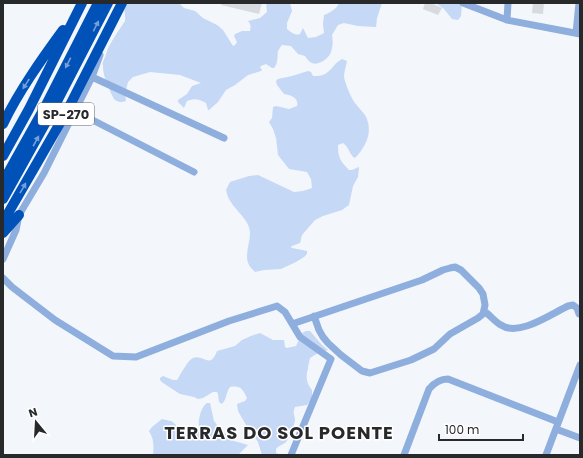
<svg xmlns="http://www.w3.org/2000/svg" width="583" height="458" font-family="Poppins,sans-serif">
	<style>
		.green { fill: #c5d8f5 }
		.building { fill: #d7dadf }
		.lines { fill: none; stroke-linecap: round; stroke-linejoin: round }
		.minor { stroke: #8eaede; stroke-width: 7 }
		.highway { stroke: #0052b8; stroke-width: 10 }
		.oneway { fill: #73a0d8 }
		.labels { text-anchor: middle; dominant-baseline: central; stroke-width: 3; stroke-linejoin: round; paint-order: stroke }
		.shield { fill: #fff; stroke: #68696b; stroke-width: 1 }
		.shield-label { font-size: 13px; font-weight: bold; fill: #28292b }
		.district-label { font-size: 18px; font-weight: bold; letter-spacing: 1px; fill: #28292b; stroke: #fff }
	</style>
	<rect width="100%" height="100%" fill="#f3f6fb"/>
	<path class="green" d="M 125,3 L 179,3 L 184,8 L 195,11 L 203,18 L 217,25 L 223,30 L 233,46 L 235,45 L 237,42 L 234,36 L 235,34 L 242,31 L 250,31 C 251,27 251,24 248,21 L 260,18 L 267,12 L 266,3 L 290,3 L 292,11 L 287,23 L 287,29 C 291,32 295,36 300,34 L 303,28 L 308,38 L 316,37 L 324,33 L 323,24 L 324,15 C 329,13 337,9 339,3 L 382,3 L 377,18 L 376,27 L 358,26 L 344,23 L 338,25 L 332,35 C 333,41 333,46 331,52 C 329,58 319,66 312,63 C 309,62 307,59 305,56 L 298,54 L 291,46 L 282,45 C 275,54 279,53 277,61 C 277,64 275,66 274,68 L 272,68 L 266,64 L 261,66 L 260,67 L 262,70 L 261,71 L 248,75 L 235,85 L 226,90 L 218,102 L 209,110 L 208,110 L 206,103 C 199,99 195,98 187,101 L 184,108 L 178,102 L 178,100 L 187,94 L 192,86 L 201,83 L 180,75 L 150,72 L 133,77 L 128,82 L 125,94 L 126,101 C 121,103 117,102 114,99 C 109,89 103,77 103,66 C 102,61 105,59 106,54 C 110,42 118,32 125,21 C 126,14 123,11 125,3 Z
		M 436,3 L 462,3 L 461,16 L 458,20 L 452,19 L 444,9 Z
		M 342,59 L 347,61 C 346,66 344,72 344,77 C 346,85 350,96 355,103 C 358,107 362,111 365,115 C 374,131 366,147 355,158 C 349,155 350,148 343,143 L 338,145 C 338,157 340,161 349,170 L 352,170 L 359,167 L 358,177 L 353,186 L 349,205 L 342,210 L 323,216 L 315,220 L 302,235 L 300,243 L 292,246 L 291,247 L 292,248 L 307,251 L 307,254 L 304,257 L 296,262 L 281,269 L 264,270 L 255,272 C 253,270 250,267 249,265 C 243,253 253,239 249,227 C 245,216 234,209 229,199 C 227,196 227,193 226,190 L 230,182 L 249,176 L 258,175 L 294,192 L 303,191 L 312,188 L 311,179 L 307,172 L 289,169 L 278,155 L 276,138 L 273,129 L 269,122 L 272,118 L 273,107 L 276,106 L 289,109 L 297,106 C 299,98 291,95 284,94 L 277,85 L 276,81 L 278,79 L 292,76 L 308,71 L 311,72 L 313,76 C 316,76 320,76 323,75 C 331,72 334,63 342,59 Z
		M 306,331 L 310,331 L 322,345 L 328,350 L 318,353 L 310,358 L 308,367 L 308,369 C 305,377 307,384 312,390 L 312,398 L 307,405 L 295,407 C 292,415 295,414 295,420 C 295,423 289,439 286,442 C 283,445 279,445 276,449 L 276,453 L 281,455 L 262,455 L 258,442 L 246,425 L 238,411 L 237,404 L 245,401 L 247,398 C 243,390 241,385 230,387 C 226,392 227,399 222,404 L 219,402 L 218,394 L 217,392 L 213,392 L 203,398 L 198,399 L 194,397 L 180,394 L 163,383 L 160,380 L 160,378 L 163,376 L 173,380 L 177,380 C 181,374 187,361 193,358 C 204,354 210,370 217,351 L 235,346 L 242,340 L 251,336 L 260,333 L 273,340 L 284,340 L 285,347 L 287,348 L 296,346 L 302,333 Z
		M 207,403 L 210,403 L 214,421 L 221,430 L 234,441 L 248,445 L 238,455 L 153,455 C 154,447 154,439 149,431 L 152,427 L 162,419 C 164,420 168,420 171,421 C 179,425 179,436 190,435 C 193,435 193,435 196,434 C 201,430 198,425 199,420 C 200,413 202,407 207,403 Z"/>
	<path class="building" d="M 221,3 L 262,3 L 259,14 L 221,5 Z
		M 425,3 L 431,3 L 442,8 L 438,15 L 423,9 Z
		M 533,3 L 544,3 L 543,14 L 532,13 Z"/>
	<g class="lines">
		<path class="minor" d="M 463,3 L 507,20 L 580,34
			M 507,20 L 508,3
			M 576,33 L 579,3
			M 92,77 L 224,138
			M 75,111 L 194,172
			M 3,259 L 16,230 L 19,215 L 44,173 L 92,77 L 100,55
			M 3,278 L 12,287 L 55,320 L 113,356 L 136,357 L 229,321 L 277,306 L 285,312 L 300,337 L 331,359 L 291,455
			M 484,311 C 490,315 495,322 501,325 C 519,337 551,314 568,306 L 573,305 L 577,308 L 579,314
			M 292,324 L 422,280 L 443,270 L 450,268 L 455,267 L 461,270 L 479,288 L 483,294 L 485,305 L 483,314 L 478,318 L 450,334 L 434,349 L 411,360 L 370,373 L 362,371 L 341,355 L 328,343 L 323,337 L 319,330 L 314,316
			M 556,429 L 580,438
			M 404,455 L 429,389 C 434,383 440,379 448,379 L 558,422
			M 546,455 L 580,365"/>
		<path class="highway" d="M 3,124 C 19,91 41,60 63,30
			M 3,156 L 29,109 L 82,3
			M 3,182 L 45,107 L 98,3
			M 3,199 L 52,111 L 108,3
			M 3,222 L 67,111 L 122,3
			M 3,233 L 19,215"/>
	</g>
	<defs><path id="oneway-solid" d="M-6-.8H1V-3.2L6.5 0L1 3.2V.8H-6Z"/></defs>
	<g class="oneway">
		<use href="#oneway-solid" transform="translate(96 26) rotate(-63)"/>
		<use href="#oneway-solid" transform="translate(68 63) rotate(117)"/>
		<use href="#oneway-solid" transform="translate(26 84) rotate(123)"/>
		<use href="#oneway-solid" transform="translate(36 141) rotate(-61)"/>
		<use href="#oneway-solid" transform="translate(23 188) rotate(-60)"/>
	</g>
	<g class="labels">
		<rect class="shield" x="38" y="103" width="56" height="22" rx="3"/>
		<g class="shield-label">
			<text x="66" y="114">SP-270</text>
		</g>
		<g class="district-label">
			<text x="279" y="432">TERRAS DO SOL POENTE</text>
		</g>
	</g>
	<rect width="583" height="458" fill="none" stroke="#28292b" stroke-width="8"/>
	<g transform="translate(36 422) rotate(342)" stroke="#ffffff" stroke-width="3" paint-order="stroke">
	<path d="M0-3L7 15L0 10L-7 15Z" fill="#28292b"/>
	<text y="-6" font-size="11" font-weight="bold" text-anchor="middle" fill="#28292b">N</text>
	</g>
	<path d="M439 434v6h84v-6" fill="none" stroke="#28292b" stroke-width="2"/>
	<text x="445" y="434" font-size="12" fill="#28292b" stroke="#ffffff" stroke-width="3" paint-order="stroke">100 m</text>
</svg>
